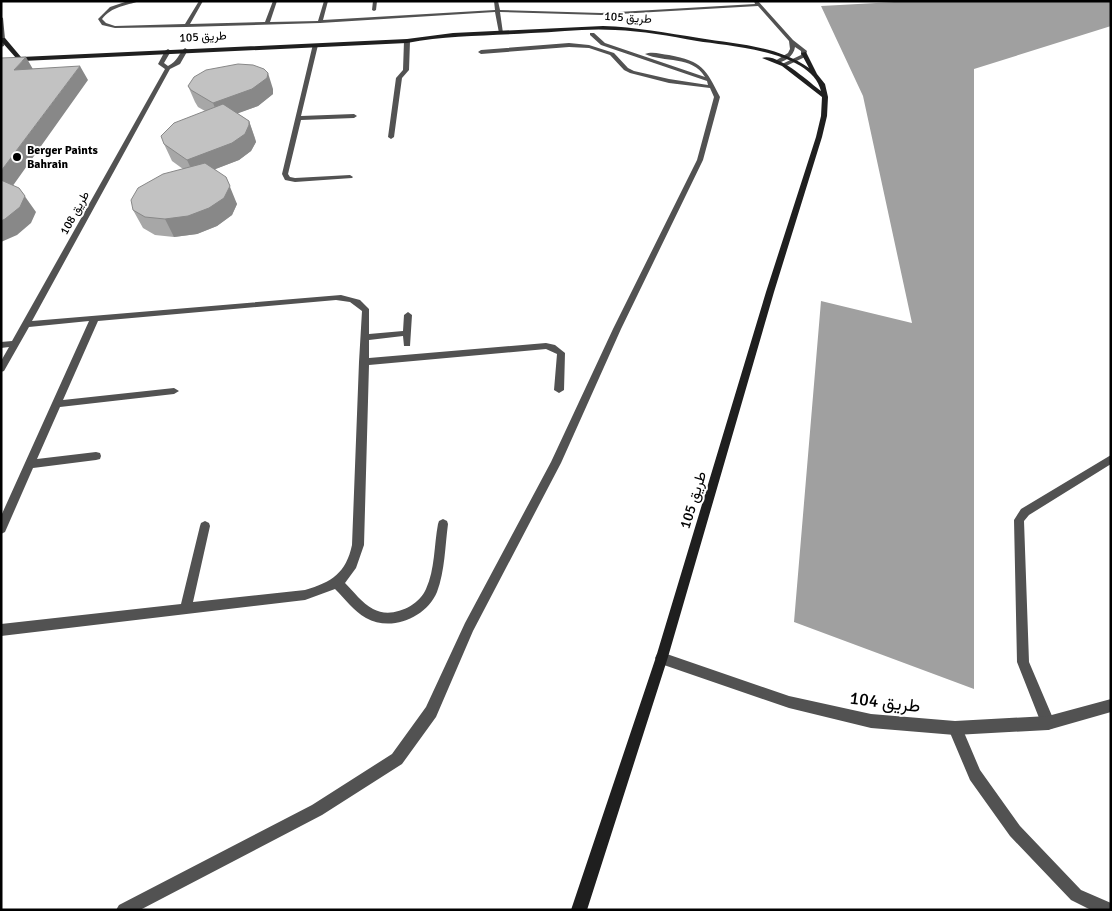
<svg xmlns="http://www.w3.org/2000/svg" width="1112" height="911" font-family="Signika,Vazirmatn,sans-serif">
	<style>
		.water { fill: #a0a0a0 }
		.lines { fill: none; stroke-linecap: round; stroke-linejoin: round }
		.lane { fill: #525252; fill-rule: evenodd }
		.street { fill: #525252; fill-rule: evenodd }
		.secondary { fill: #1f1f1f; fill-rule: evenodd }
		.wall { fill: #a7a7a7 }
		.shaded-wall { fill: #888 }
		.building { fill: #c2c2c2; stroke: #888 }
		.poi-dot { fill: #000; stroke: #fff; stroke-width: 2 }
		.labels { text-anchor: middle; dominant-baseline: central; stroke-width: 4; stroke-linejoin: round; paint-order: stroke }
		.far-street-label { font-size: 12px; fill: #000; stroke: #fff }
		.far-poi-label { font-size: 12px; font-weight: bold; fill: #000; stroke: #fff; text-anchor: start }
		.street-label { font-size: 15px; fill: #000; stroke: #fff }
		.near-street-label { font-size: 18px; fill: #000; stroke: #fff }
	</style>
	<rect width="100%" height="100%" fill="#fff"/>
	<path class="water" d="M 913,1 L 1111,1 L 1111,26 L 974,69 L 974,689 L 794,622 L 821,301 L 912,323 L 863,96 L 821,6 Z"/>
	<g class="lines">
		<path class="lane" d="M 128,1 L 139,1 C 126,6 112,6 102,19 L 106,23 L 115,26 L 185,24 L 199,1 L 203,1 L 190,24 L 265,22 L 273,1 L 277,1 L 270,22 L 318,21 L 324,1 L 328,1 L 323,20 L 495,10 L 494,1 L 498,1 L 500,10 L 601,13 L 755,4 L 754,1 L 758,1 L 793,40 L 807,51 L 805,57 L 786,66 L 782,66 L 782,64 L 801,55 L 801,51 L 795,47 C 794,56 784,63 775,63 L 775,61 L 788,53 L 790,49 L 789,41 L 758,6 L 601,15 L 500,12 L 503,33 L 501,34 L 499,33 L 495,12 L 320,23 L 186,27 L 115,28 L 102,25 L 98,19 L 110,7 Z
			M 373,1 L 377,1 L 376,10 L 374,11 L 372,10 Z
			M 1,17 L 3,18 L 5,39 L 4,46 L 1,47 Z
			M 590,33 L 594,33 L 605,43 L 705,77 C 692,55 664,63 645,54 C 652,51 661,54 669,55 C 702,61 706,69 720,97 L 703,160 L 621,329 L 561,463 L 473,631 L 436,717 L 402,764 L 322,815 L 140,910 L 116,910 L 119,905 L 312,805 L 392,754 L 426,707 L 465,623 L 551,462 L 613,329 L 697,160 L 714,97 L 710,88 L 669,83 L 630,73 L 624,70 L 610,55 L 589,48 L 569,47 L 481,54 L 478,52 L 481,50 L 569,43 L 589,45 L 614,53 L 628,68 L 634,71 L 669,79 L 708,85 L 707,81 L 601,45 L 590,35 Z
			M 407,39 L 410,41 L 409,70 L 402,78 L 394,137 L 391,139 L 388,137 L 396,78 L 403,70 L 404,41 Z
			M 313,44 L 318,45 L 301,116 L 354,114 L 357,116 L 354,118 L 301,120 L 288,174 L 290,177 L 295,178 L 350,175 L 353,177 L 352,178 L 295,182 L 285,180 L 282,174 Z
			M 185,48 L 188,50 L 180,64 L 170,69 L 32,321 L 341,295 L 360,300 L 369,309 L 369,334 L 403,331 L 404,315 L 408,312 L 412,315 L 410,346 L 404,346 L 403,336 L 369,340 L 369,358 L 546,343 L 555,345 L 565,353 L 564,390 L 559,393 L 554,390 L 557,354 L 546,349 L 369,365 L 364,545 L 356,568 L 345,583 C 354,592 362,603 373,609 C 391,619 418,607 426,589 C 435,570 434,545 438,524 L 439,521 L 443,519 L 447,521 L 448,524 C 445,546 445,571 437,592 C 426,618 391,632 366,618 C 354,611 345,599 335,589 L 305,600 L 1,636 L 1,624 L 181,604 L 200,526 L 201,523 L 205,521 L 209,523 L 210,526 L 193,602 L 305,590 C 332,582 346,573 352,545 L 359,362 L 362,311 L 350,302 L 336,300 L 98,321 L 63,400 L 174,388 L 179,391 L 174,394 L 60,407 L 37,459 L 96,452 L 100,453 L 101,456 L 100,459 L 96,460 L 33,468 L 5,532 L 1,534 L 1,516 L 89,321 L 29,327 L 4,371 L 1,372 L 1,361 L 9,347 L 1,348 L 1,342 L 12,341 L 165,69 L 158,64 L 165,51 L 168,49 L 171,51 L 164,63 L 168,66 C 178,61 178,54 185,48 Z
			M 1111,455 L 1111,464 L 1029,515 L 1024,521 L 1029,662 L 1055,723 L 1053,728 L 1048,730 L 1043,728 L 1017,662 L 1014,520 L 1021,509 Z
			M 955,721 L 960,723 L 980,770 L 1020,826 L 1081,890 L 1111,903 L 1111,910 L 1091,910 L 1071,900 L 1010,836 L 970,780 L 948,728 L 950,723 Z"/>
		<path class="street" d="M 661,652 L 789,696 L 871,714 L 955,721 L 1048,716 L 1111,699 L 1111,712 L 1048,730 L 955,735 L 871,728 L 789,708 L 661,664 L 657,662 L 655,658 L 657,654 Z"/>
		<path class="secondary" d="M 603,26 C 635,27 667,33 699,38 C 736,44 778,46 809,68 L 801,53 L 806,52 L 817,74 L 825,84 L 828,97 L 827,116 L 822,137 L 774,292 L 668,657 L 587,910 L 571,910 L 656,657 L 766,292 L 816,137 L 821,116 L 822,97 L 782,66 L 762,58 C 777,52 809,82 821,91 C 812,51 729,46 697,41 C 670,36 642,31 615,30 C 587,28 559,32 531,33 C 490,36 448,35 407,43 L 1,62 L 1,58 L 16,58 L 1,41 L 1,38 L 5,38 L 21,57 L 407,39 L 453,33 Z"/>
	</g>
	<path class="wall" d="M 188,86 L 273,89 L 273,94 L 258,106 L 237,113 L 249,121 L 255,138 L 256,142 L 251,151 L 239,160 L 215,169 L 237,204 L 232,215 L 217,226 L 197,234 L 174,237 L 155,235 L 143,228 L 133,210 L 183,169 L 172,161 L 164,144 L 205,111 L 198,107 L 195,102 Z"/>
	<path class="shaded-wall" d="M 26,57 L 34,71 L 14,70 Z
		M 80,66 L 88,80 L 7,194 L 1,185 L 1,171 Z
		M 268,73 L 273,89 L 273,94 L 258,106 L 220,120 L 213,103 Z
		M 249,121 L 256,142 L 251,151 L 239,160 L 195,177 L 187,160 Z
		M 226,177 L 237,204 L 232,215 L 217,226 L 197,234 L 174,237 L 165,219 Z
		M 19,188 L 36,212 L 31,223 L 17,235 L 1,242 L 1,221 Z"/>
	<path class="building" d="M 26,57 L 14,70 L 80,66 L 1,171 L 1,58 Z
		M 238,64 L 253,65 L 264,69 L 268,73 L 267,78 L 252,89 L 213,103 L 191,90 L 188,86 L 194,77 L 206,70 Z
		M 223,104 L 249,121 L 249,125 L 245,134 L 232,143 L 187,160 L 164,144 L 161,136 L 174,123 Z
		M 205,163 L 226,177 L 230,186 L 224,198 L 209,208 L 188,216 L 165,219 L 145,217 L 133,210 L 131,200 L 138,188 L 163,174 Z
		M 1,180 L 19,188 L 25,196 L 20,207 L 5,219 L 1,221 Z"/>
	<circle class="poi-dot" cx="17" cy="157" r="5"/>
	<g class="labels">
		<g class="far-street-label">
			<text transform="translate(628 18) rotate(4)">طريق 105</text>
			<text transform="translate(203 37) rotate(-3)">طريق 105</text>
			<text transform="translate(75 213) rotate(-61)">طريق 108</text>
		</g>
		<g class="far-poi-label">
			<text x="27" y="150">Berger Paints<tspan x="27" dy="14">Bahrain</tspan></text>
		</g>
		<g class="street-label">
			<text transform="translate(693 500) rotate(-73)">طريق 105</text>
		</g>
		<g class="near-street-label">
			<text transform="translate(885 702) rotate(7)">طريق 104</text>
		</g>
	</g>
	<rect width="1112" height="911" fill="none" stroke="#000000" stroke-width="5"/>
</svg>
